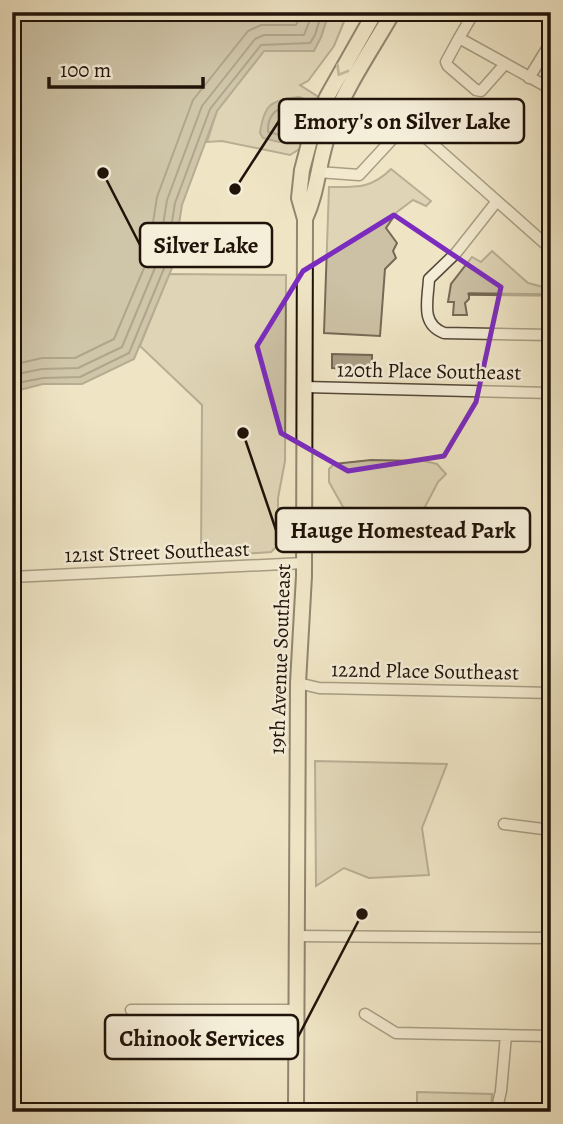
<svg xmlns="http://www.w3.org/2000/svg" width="563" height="1124" font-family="Alegreya,serif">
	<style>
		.green { fill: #ccc1a5; stroke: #766a57; stroke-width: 2 }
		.water { fill: #a99e85; stroke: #726653; stroke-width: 2 }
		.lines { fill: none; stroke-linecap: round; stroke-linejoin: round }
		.shore { stroke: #645847; stroke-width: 2 }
		.stream { stroke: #726653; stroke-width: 3.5 }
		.minor-casing { stroke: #544838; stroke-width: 13 }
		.primary-casing { stroke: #201309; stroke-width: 18 }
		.minor { stroke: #f5eed9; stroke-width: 10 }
		.primary { stroke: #efe5c5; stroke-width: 14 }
		.oneway { stroke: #928670 }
		.marked { fill: none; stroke: #7b2cbf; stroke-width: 5; stroke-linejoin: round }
		.labels { text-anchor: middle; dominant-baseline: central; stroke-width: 5; stroke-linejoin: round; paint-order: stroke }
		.street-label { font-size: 21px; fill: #201309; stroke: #f5eed9 }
		.leader { fill: none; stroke: #201309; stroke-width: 2.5 }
		.callout-dot { fill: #201309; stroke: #f5eed9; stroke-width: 2.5 }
		.callout { fill: #f5eed9; stroke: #201309; stroke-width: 2.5 }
		.callout-label { font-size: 23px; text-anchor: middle; font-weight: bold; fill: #201309 }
	</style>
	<rect width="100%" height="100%" fill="#efe5c5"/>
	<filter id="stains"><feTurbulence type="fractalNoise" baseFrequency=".00286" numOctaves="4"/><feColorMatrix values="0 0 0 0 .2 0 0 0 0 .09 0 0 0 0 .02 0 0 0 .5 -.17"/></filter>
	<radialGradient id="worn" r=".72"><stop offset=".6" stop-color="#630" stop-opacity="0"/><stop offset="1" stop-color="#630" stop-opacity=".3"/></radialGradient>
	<path class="green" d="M 329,12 L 348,12 L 334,46 L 308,81 L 300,85 L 320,98 L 301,148 L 290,155 L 222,141 L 207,142 L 217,111 L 264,51 L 313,51 L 321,37 Z
		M 391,169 L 431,201 L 426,206 L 413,200 L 397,212 L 386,228 L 397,243 L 393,251 L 396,258 L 385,269 L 380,336 L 324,333 L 329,187 C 356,187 371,189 391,169 Z
		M 492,251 L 528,283 L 551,289 L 551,295 L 469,294 L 469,299 L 465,303 L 467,315 L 453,315 L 454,302 L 448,302 L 451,284 L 472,257 L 481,262 Z
		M 169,274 L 286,275 L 285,461 L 278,498 L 278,545 L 271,552 L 201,557 L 202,405 L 140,346 Z
		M 371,460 L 424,461 L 437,464 L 446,474 L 438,482 L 403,549 C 388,549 376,551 369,536 L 350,531 L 340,531 L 339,522 L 343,507 L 329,482 L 329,469 L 334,464 Z
		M 315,761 L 447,764 L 422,828 L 429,875 L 369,878 L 344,868 L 316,886 Z
		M 417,1092 L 492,1094 L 491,1112 L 417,1112 Z"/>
	<path class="water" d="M 12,12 L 329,12 L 321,37 L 314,51 L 264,51 L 217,111 L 182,205 L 172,268 L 134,359 L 82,384 L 43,384 L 12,392 Z
		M 299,97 L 309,101 L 306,113 L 300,115 L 299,130 L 293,140 L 279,142 L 263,138 L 260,133 C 264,104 271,100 299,97 Z
		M 332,354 L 372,355 L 372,370 L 332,368 Z"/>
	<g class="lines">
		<path class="shore" d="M 293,105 L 296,109 L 290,133 L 280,135 L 268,132 C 267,115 276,107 293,105 Z
			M 12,365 L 42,358 L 75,358 L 114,339 L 147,261 L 157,197 L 193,100 L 248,31 L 261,25 L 296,25 L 302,12
			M 12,375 L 42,369 L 78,368 L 122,347 L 157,263 L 167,200 L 202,106 L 255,39 L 264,35 L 304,35 L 313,12
			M 12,384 L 43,378 L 80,377 L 129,353 L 165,266 L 175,203 L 210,109 L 261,45 L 310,43 L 315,35 L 322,12"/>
		<path class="stream" d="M 469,294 L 551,295"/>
		<g class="minor-casing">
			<path id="minor" d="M 459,38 L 473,14
				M 505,64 L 481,91 L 476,90 L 448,66 L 446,62 L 459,38 L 551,89
				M 529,78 L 551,42
				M 318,172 L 359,175 L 408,122 L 551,249
				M 497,201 L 456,253 L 429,279 C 428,300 420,324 444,333 L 551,335
				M 305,387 L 551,393
				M 12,577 L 304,563
				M 298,683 L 319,688 L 551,693
				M 504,824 L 551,830
				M 297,936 L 551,938
				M 131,1010 L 297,1010
				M 365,1014 L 396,1033 L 551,1036
				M 496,1112 L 501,1091 L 506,1035"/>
		</g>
		<g class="primary-casing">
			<path id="primary" d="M 305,219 C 319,189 318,158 331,126 C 346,86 372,49 393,12
				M 296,1112 L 298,683 L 304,576 L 305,219 L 299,198 L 302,170 L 311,136 L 327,97 L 375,12"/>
		</g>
		<use href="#minor" class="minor"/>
		<use href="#primary" class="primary"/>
	</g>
	<defs><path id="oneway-chevron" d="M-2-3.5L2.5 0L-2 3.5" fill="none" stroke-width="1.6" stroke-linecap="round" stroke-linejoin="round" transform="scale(1.75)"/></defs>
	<use class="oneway" href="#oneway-chevron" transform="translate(341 71) rotate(120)"/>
	<path d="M0 0H563V1124H0ZM 394,215 L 501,287 L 476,402 L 444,456 L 348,471 L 281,433 L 257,346 L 303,271 Z" fill="#efe5c5" fill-opacity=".55" fill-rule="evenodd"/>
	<path class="marked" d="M 394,215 L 501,287 L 476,402 L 444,456 L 348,471 L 281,433 L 257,346 L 303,271 Z"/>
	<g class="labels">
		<g class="street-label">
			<text transform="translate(429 371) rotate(1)">120th Place Southeast</text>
			<text transform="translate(157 552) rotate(-2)">121st Street Southeast</text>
			<text transform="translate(280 659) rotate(-88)">19th Avenue Southeast</text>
			<text transform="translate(425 671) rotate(1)">122nd Place Southeast</text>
		</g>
	</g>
	<path class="leader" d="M235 189L279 121M103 173L140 245M243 433L276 530M362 914L298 1037"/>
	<g class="callout-dot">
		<circle cx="235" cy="189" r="7"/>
		<circle cx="103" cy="173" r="7"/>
		<circle cx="243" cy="433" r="7"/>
		<circle cx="362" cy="914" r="7"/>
	</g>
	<g class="callout">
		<rect x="279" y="99" width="245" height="44" rx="7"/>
		<rect x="140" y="223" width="132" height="44" rx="7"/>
		<rect x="276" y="508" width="254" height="44" rx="7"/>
		<rect x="105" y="1015" width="193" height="44" rx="7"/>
	</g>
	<g class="callout-label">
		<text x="402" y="129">Emory's on Silver Lake</text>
		<text x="206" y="253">Silver Lake</text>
		<text x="403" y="538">Hauge Homestead Park</text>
		<text x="202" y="1046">Chinook Services</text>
	</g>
	<rect width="563" height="1124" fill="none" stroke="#efe5c5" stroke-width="42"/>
	<rect x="14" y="14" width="535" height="1096" fill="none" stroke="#201309" stroke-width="3.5"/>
	<rect x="21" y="21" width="521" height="1082" fill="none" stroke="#201309" stroke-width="2"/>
	<path d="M49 77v10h154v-10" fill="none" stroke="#201309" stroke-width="3.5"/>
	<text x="60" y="77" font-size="21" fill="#201309" stroke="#f5eed9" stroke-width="5" paint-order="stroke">100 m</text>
	<rect width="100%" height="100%" filter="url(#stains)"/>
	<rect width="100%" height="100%" fill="url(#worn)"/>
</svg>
